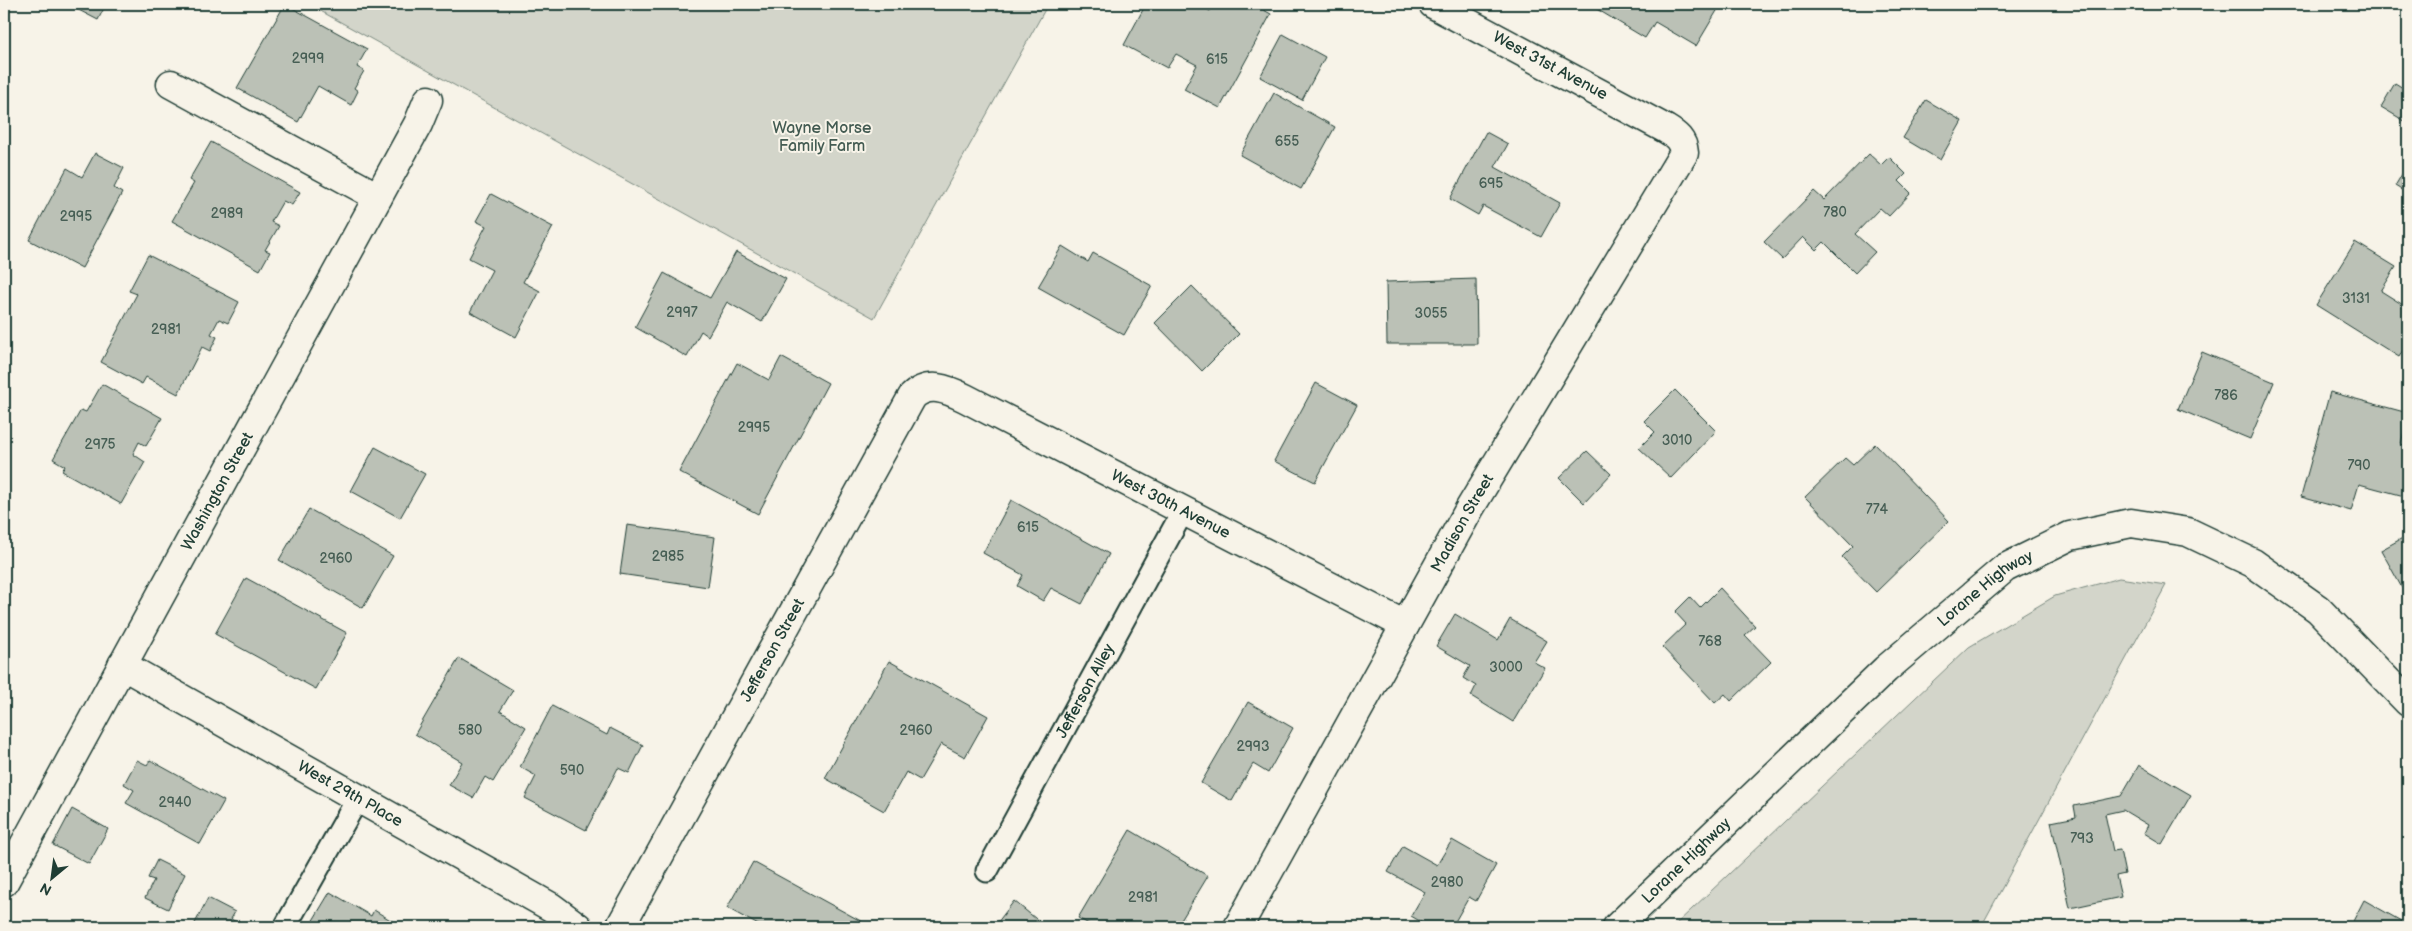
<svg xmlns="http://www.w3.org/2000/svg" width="2412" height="931" font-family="'Balsamiq Sans',sans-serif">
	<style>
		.green { fill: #d3d5ca; stroke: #79897f }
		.building { fill: #bbc1b6; stroke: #1f3d34 }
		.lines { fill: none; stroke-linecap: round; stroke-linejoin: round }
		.service-casing { stroke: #1f3d34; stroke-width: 25 }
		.minor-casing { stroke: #1f3d34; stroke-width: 31 }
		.tertiary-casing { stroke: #1f3d34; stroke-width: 31 }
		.service { stroke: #f7f3e8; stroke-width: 21 }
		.minor { stroke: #f7f3e8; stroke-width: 28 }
		.tertiary { stroke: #f7f3e8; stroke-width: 28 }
		.labels { text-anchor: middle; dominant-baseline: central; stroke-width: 4; stroke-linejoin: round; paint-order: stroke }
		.number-label { font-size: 14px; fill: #465e54 }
		.street-label { font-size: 16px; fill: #1f3d34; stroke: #f7f3e8 }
		.park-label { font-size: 16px; fill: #435b52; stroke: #f7f3e8 }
	</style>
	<rect width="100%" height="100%" fill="#f7f3e8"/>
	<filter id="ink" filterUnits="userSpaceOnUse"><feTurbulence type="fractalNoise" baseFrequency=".02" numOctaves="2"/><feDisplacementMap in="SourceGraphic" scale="10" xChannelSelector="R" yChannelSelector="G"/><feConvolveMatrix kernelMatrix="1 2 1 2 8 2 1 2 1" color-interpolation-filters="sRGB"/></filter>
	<g filter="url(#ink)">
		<path class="green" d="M 308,4 L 1048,4 L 874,318 Z
			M 2119,578 L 2166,585 L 1981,927 L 1673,927 L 1969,647 L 2055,596 Z"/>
		<path class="building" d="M 72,4 L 106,4 L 98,20 L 71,6 Z
			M 285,4 L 367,49 L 357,67 L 364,71 L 354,88 L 358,91 L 351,105 L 318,86 L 298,122 L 237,88 Z
			M 1146,4 L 1197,4 L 1210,11 L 1214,4 L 1253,4 L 1271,14 L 1220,108 L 1184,89 L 1197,65 L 1176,54 L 1167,68 L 1124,45 Z
			M 1590,4 L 1721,4 L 1696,46 L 1655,22 L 1645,38 L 1590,5 Z
			M 1283,34 L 1325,57 L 1302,100 L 1260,77 Z
			M 2395,83 L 2408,91 L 2408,123 L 2381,107 Z
			M 1274,93 L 1335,127 L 1301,189 L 1240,155 Z
			M 1926,100 L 1962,121 L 1940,160 L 1903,138 Z
			M 1486,132 L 1508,144 L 1495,167 L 1560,203 L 1541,237 L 1483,206 L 1478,215 L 1450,199 Z
			M 211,142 L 300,192 L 292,205 L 283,201 L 271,222 L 279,226 L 265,250 L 270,252 L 260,270 L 172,221 L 194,183 L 189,180 Z
			M 95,153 L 124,168 L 114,188 L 122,193 L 82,268 L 29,240 L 67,168 L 82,177 Z
			M 1869,154 L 1881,165 L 1889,157 L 1906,174 L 1899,181 L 1911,193 L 1889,216 L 1880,208 L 1855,234 L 1875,252 L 1855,273 L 1824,242 L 1816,250 L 1803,237 L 1782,259 L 1764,242 L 1814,191 L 1824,200 Z
			M 2408,164 L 2408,194 L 2395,186 Z
			M 491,194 L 553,227 L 523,282 L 540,291 L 516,337 L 470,312 L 492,270 L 469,258 L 486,226 L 476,221 Z
			M 2355,242 L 2396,267 L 2381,291 L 2408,308 L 2408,342 L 2399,357 L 2316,305 Z
			M 1062,246 L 1088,262 L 1093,253 L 1152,286 L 1124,335 L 1038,287 Z
			M 736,252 L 786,279 L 762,322 L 727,302 L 708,336 L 701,331 L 687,357 L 635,327 L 664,273 L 710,298 Z
			M 148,255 L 239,302 L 228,323 L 219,319 L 211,334 L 217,337 L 210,351 L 202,347 L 178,394 L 146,377 L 142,384 L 101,362 L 137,294 L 129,291 Z
			M 1476,279 L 1477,344 L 1387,344 L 1386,282 Z
			M 1192,286 L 1239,334 L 1202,371 L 1155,323 Z
			M 2202,352 L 2274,382 L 2250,439 L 2178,409 Z
			M 781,357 L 828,383 L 758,514 L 679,472 L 737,363 L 769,380 Z
			M 1316,383 L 1357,405 L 1315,482 L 1274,461 Z
			M 102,384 L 162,418 L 146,446 L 139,442 L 133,454 L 145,462 L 121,504 L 62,471 L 65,466 L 53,459 L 81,410 L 86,412 Z
			M 1675,390 L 1716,431 L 1671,478 L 1639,448 L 1655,432 L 1644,421 Z
			M 2330,392 L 2408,413 L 2401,444 L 2408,446 L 2408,497 L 2359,484 L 2351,511 L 2301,497 Z
			M 1875,444 L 1949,521 L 1876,592 L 1842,557 L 1853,546 L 1805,497 L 1845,458 L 1853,465 Z
			M 375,447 L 425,474 L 400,518 L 351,491 Z
			M 1587,451 L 1611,474 L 1584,503 L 1559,478 Z
			M 1011,500 L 1109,554 L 1082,604 L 1051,588 L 1043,601 L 1017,586 L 1023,575 L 983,553 Z
			M 309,509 L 393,556 L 363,608 L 279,560 Z
			M 627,525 L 715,537 L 708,587 L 620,574 Z
			M 2408,535 L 2408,585 L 2402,588 L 2381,550 Z
			M 246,578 L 347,633 L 316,689 L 215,634 Z
			M 1720,588 L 1755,626 L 1745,635 L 1771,662 L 1731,701 L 1725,694 L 1715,703 L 1662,647 L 1686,624 L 1675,612 L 1690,597 L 1700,608 Z
			M 1455,614 L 1498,640 L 1510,619 L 1547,641 L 1534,662 L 1545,668 L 1513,722 L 1471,696 L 1476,686 L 1463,678 L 1470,666 L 1436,646 Z
			M 459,658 L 513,690 L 500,711 L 526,727 L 493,782 L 485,777 L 473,798 L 449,785 L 462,762 L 415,734 Z
			M 889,661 L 988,716 L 965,757 L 941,744 L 920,780 L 906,772 L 884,811 L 825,778 Z
			M 1248,702 L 1293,728 L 1268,773 L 1253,764 L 1232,801 L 1201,783 Z
			M 552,706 L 607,735 L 610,728 L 643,745 L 629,773 L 618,768 L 586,830 L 525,798 L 536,776 L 520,767 Z
			M 137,760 L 147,765 L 150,760 L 224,801 L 200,844 L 126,803 L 134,790 L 124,784 Z
			M 2139,765 L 2191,795 L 2162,844 L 2144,833 L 2148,825 L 2123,810 L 2105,814 L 2113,851 L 2120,850 L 2125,874 L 2116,876 L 2121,897 L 2070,908 L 2051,822 L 2076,817 L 2074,806 L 2121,796 Z
			M 72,809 L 108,829 L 89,864 L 53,845 Z
			M 1130,830 L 1208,876 L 1177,927 L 1094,927 L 1078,918 Z
			M 1452,840 L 1496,865 L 1476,901 L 1469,897 L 1452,927 L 1430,927 L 1411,916 L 1425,892 L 1388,872 L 1403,846 L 1437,865 Z
			M 157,860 L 185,874 L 168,909 L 145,898 L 154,880 L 148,878 Z
			M 753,862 L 868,925 L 866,927 L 762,927 L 727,908 Z
			M 330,892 L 371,916 L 374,910 L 402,927 L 309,927 Z
			M 208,898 L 235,912 L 231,919 L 245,927 L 193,927 Z
			M 2364,900 L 2408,925 L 2408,927 L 2350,927 Z
			M 1014,901 L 1046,927 L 994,927 Z"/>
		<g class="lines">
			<g class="service-casing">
				<g id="service">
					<path id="s1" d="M 987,871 L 1183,511"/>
					<path d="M 285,927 L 358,798"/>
				</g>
			</g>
			<g class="minor-casing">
				<g id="minor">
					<path d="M 171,84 L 378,197"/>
					<path id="s2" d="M 122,665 L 551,907 L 578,927"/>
					<path id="s3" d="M 4,882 L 418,124 L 428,100"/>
					<path id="s4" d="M 620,927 L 912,397 C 928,381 947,389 965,398 L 1405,625"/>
					<path id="s5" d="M 1238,927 L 1470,508 L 1684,153 C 1683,140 1676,135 1666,129 L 1433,4"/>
				</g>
			</g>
			<g class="tertiary-casing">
				<g id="tertiary">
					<path id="s6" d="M 1617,927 L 1886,669 L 2005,568 L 2070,536 L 2131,523 L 2188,532 L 2253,563 L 2318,609 L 2408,702"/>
				</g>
			</g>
			<use href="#service" class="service"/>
			<use href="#minor" class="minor"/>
			<use href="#tertiary" class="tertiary"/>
		</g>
	</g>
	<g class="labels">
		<g class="number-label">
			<text x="308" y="58">2999</text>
			<text x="1217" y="59">615</text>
			<text x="1287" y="141">655</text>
			<text x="1491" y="183">695</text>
			<text x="1835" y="212">780</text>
			<text x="227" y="213">2989</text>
			<text x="76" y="216">2995</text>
			<text x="2356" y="298">3131</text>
			<text x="682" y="312">2997</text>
			<text x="1431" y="313">3055</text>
			<text x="166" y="329">2981</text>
			<text x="2226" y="395">786</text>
			<text x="754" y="427">2995</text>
			<text x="1677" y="440">3010</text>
			<text x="100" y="444">2975</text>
			<text x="2359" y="465">790</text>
			<text x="1877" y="509">774</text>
			<text x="1028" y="527">615</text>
			<text x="668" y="556">2985</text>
			<text x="336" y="558">2960</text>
			<text x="1710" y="641">768</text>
			<text x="1506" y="667">3000</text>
			<text x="470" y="730">580</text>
			<text x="916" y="730">2960</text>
			<text x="1253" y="746">2993</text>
			<text x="572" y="770">590</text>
			<text x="175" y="802">2940</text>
			<text x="2082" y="838">793</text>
			<text x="1447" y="882">2980</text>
			<text x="1143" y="897">2981</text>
		</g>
		<g class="street-label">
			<text transform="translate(1550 66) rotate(28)">West 31st Avenue</text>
			<text stroke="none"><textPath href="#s3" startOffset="445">Washington Street</textPath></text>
			<text stroke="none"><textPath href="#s4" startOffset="894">West 30th Avenue</textPath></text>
			<text stroke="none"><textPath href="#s5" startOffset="462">Madison Street</textPath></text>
			<text stroke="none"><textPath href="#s6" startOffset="501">Lorane Highway</textPath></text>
			<text stroke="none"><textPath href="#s4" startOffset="316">Jefferson Street</textPath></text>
			<text stroke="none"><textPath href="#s1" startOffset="205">Jefferson Alley</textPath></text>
			<text stroke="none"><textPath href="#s2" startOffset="262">West 29th Place</textPath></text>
			<text stroke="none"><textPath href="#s6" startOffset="96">Lorane Highway</textPath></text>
		</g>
		<g class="park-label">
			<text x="822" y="128">Wayne Morse<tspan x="822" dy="18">Family Farm</tspan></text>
		</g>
	</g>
	<rect width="2412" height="931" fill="none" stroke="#f7f3e8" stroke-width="20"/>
	<rect x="10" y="10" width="2392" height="911" fill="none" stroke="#1f3d34" stroke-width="2" filter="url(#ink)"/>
	<g transform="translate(52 878) rotate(209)" stroke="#f7f3e8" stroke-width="4" paint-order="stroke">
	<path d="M0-4L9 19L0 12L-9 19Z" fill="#1f3d34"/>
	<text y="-8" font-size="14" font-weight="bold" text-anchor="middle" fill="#1f3d34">N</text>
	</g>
</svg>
